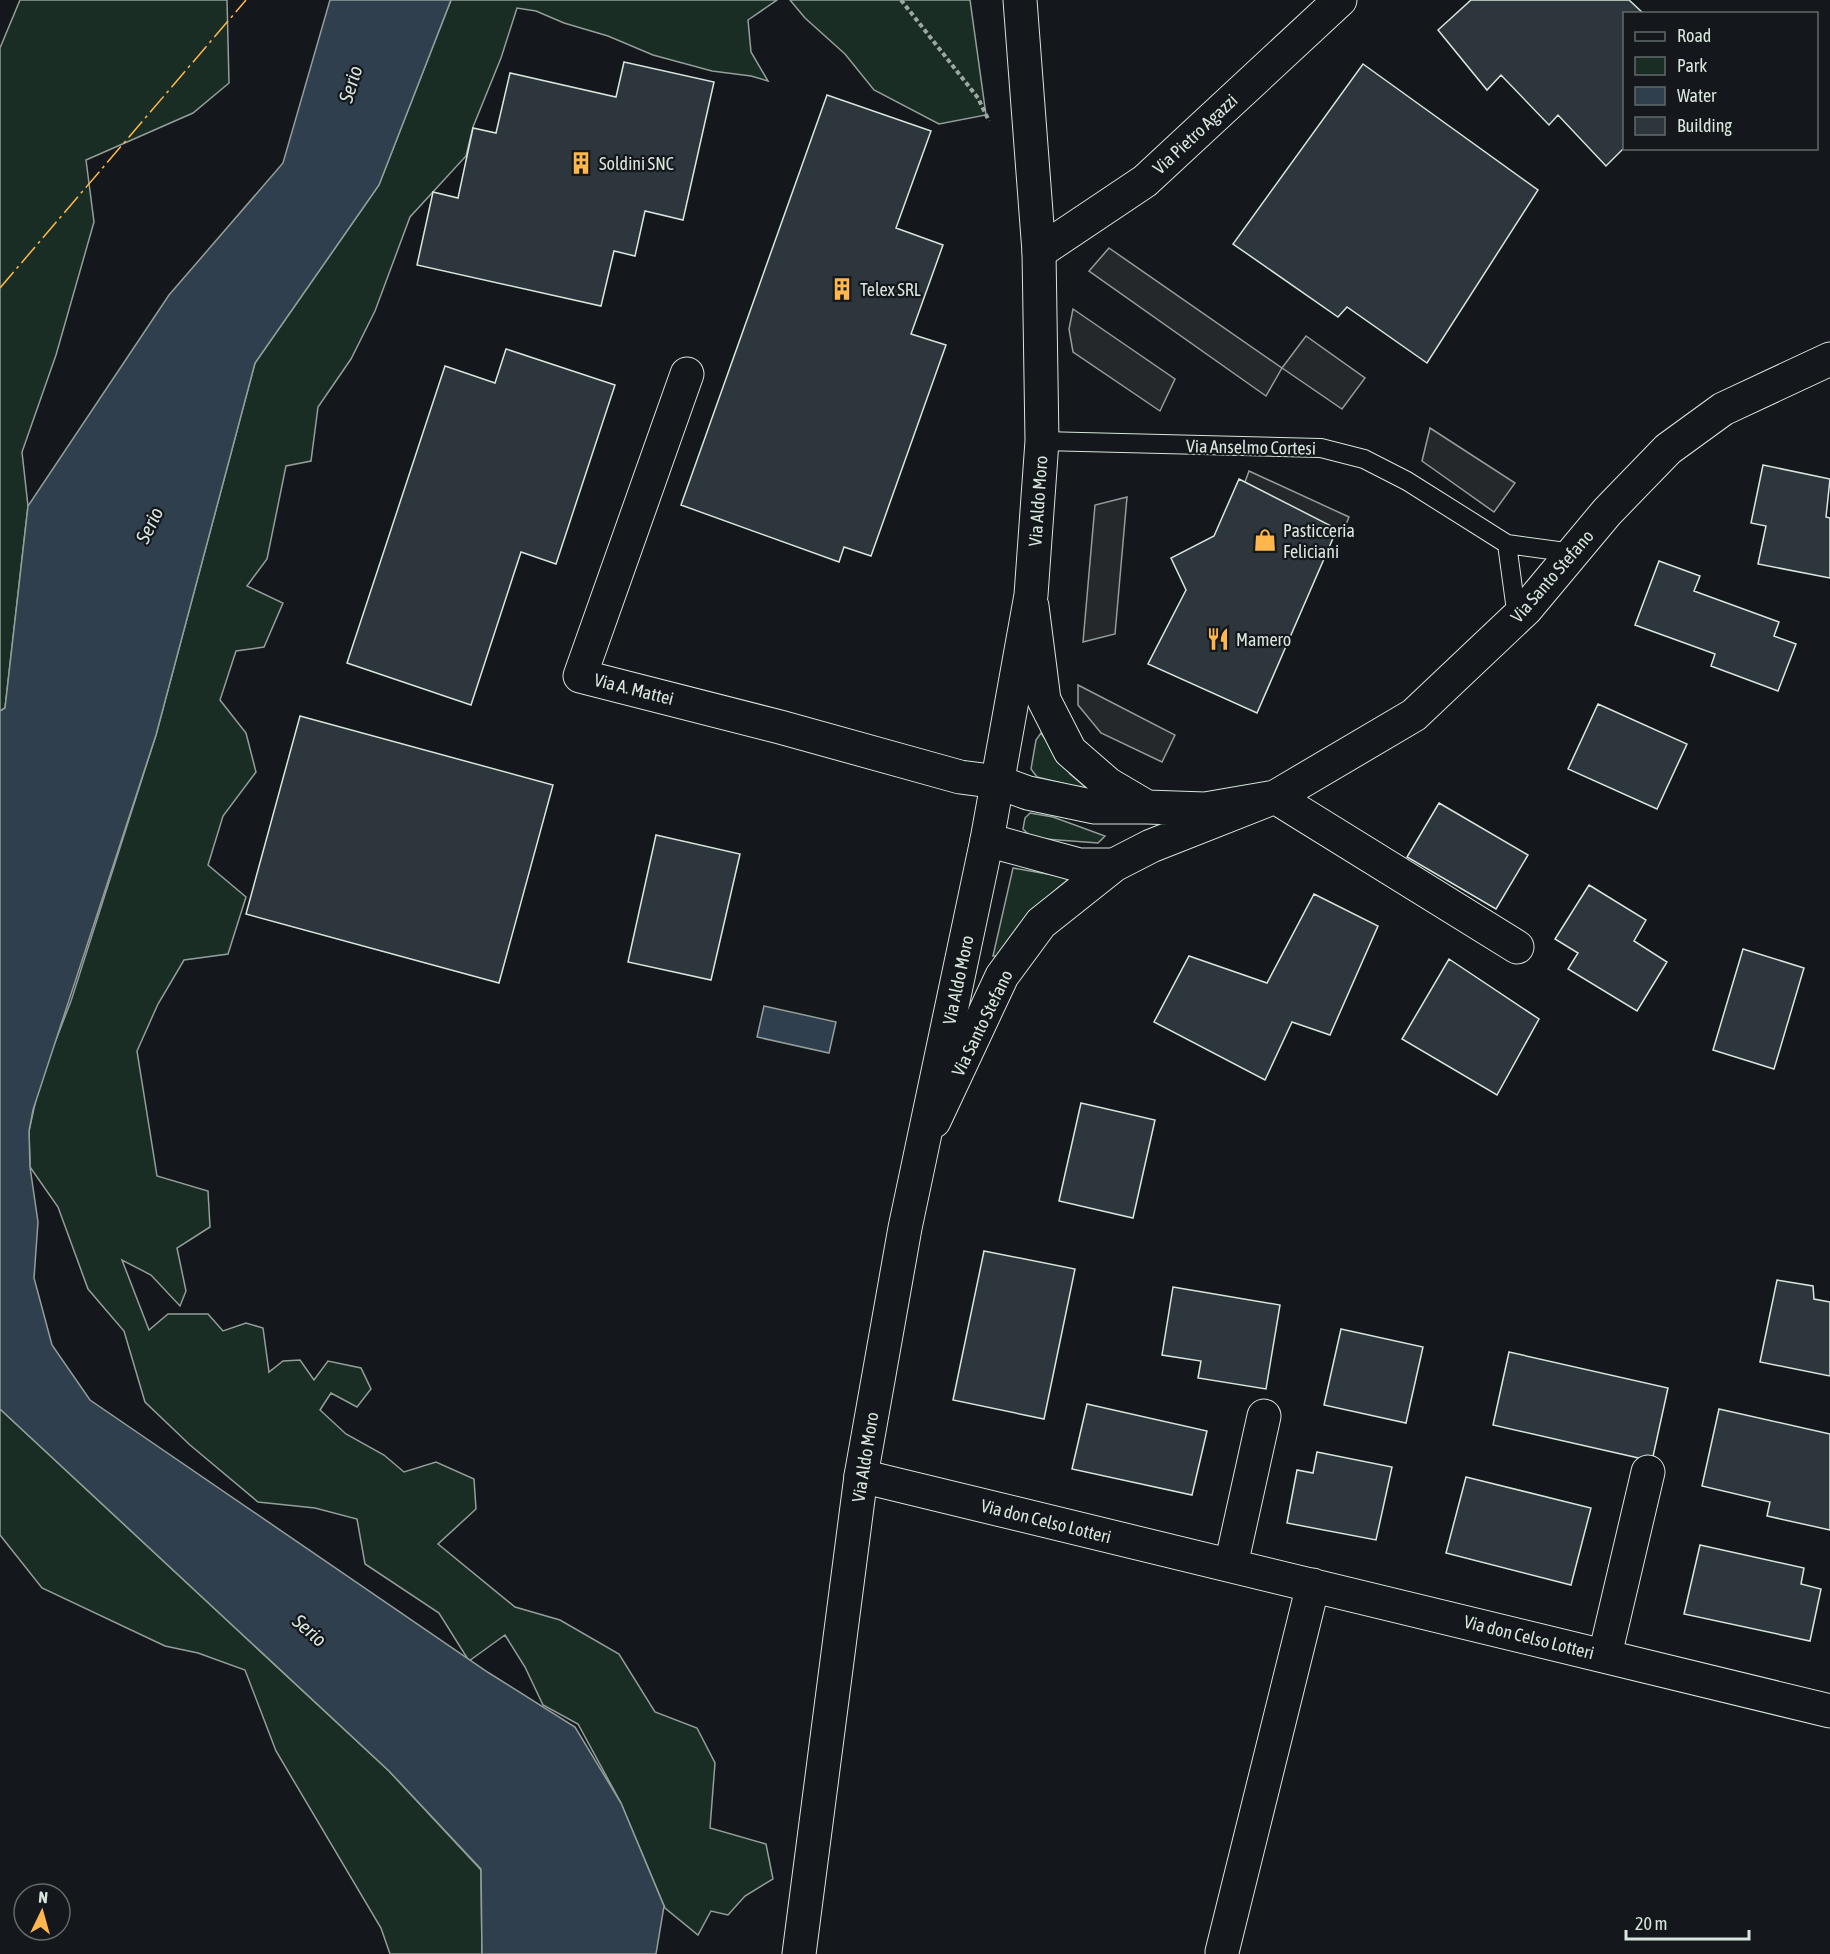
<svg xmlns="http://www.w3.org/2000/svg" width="1830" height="1954" font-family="'Asap Condensed',sans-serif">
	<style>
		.green { fill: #1a2d24; stroke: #939e99; stroke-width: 1.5 }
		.parking { fill: #24282b; stroke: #939e99; stroke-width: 1.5 }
		.water { fill: #2f3f4d; stroke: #939e99; stroke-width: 1.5 }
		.building { fill: #2c363c; stroke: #d8e6dc; stroke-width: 1.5 }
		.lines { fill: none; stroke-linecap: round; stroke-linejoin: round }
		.service-casing { stroke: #d8e6dc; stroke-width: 20 }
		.minor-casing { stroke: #d8e6dc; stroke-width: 35 }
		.tertiary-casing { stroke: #d8e6dc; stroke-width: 35 }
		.path { stroke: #9da8a2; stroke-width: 4; stroke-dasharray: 4.5 3; stroke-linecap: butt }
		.service { stroke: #14181c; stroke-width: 18 }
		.minor { stroke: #14181c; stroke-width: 33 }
		.tertiary { stroke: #14181c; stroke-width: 33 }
		.power { stroke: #ffb74d; stroke-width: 1.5; stroke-dasharray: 21 4.5 3 4.5; stroke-linecap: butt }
		.labels { text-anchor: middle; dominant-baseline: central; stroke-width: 4.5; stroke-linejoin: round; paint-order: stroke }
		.street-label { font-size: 18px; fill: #d8e6dc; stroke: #14181c }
		.poi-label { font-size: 18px; fill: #d8e6dc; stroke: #14181c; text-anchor: start }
		.water-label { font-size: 20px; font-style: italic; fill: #d8e6dc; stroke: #14181c }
	</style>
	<rect width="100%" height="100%" fill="#14181c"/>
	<path class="green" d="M 20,0 L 227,0 L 229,83 L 193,113 L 86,160 L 94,222 L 56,355 L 22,452 L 28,506 L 5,708 L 0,711 L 0,48 Z
		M 451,0 L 777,0 L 748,20 L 751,52 L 768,81 L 751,76 L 712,71 L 653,55 L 608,36 L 564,23 L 536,11 L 517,8 L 501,58 L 473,127 L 466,156 L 410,217 L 375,311 L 351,359 L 318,407 L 311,461 L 286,466 L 267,559 L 247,586 L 283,603 L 264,647 L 236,651 L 220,700 L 246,733 L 256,772 L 223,816 L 208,865 L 246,897 L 228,954 L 184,960 L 158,1004 L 137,1051 L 157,1176 L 208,1191 L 210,1227 L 177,1248 L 186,1291 L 180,1306 L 151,1275 L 122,1260 L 149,1330 L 168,1314 L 208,1314 L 223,1331 L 246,1323 L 263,1328 L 269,1372 L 283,1361 L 300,1360 L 314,1380 L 328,1361 L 361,1368 L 371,1389 L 357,1407 L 331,1393 L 320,1410 L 346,1434 L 384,1455 L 404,1472 L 436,1462 L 474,1479 L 476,1509 L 438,1544 L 515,1607 L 560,1620 L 619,1654 L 655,1712 L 697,1728 L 715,1763 L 710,1828 L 766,1844 L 773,1879 L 745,1896 L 728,1915 L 711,1911 L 698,1935 L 665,1908 L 621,1803 L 578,1724 L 543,1705 L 525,1667 L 505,1635 L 469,1661 L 439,1613 L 365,1564 L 357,1519 L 315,1508 L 258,1502 L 190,1445 L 145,1402 L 124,1331 L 88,1289 L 58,1207 L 30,1167 L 29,1131 L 40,1081 L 71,1001 L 156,735 L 255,363 L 379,185 Z
		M 790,0 L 970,0 L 986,115 L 939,124 L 874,90 L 845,54 L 805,18 Z
		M 1041,733 L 1070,774 L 1089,790 L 1037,777 L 1031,769 L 1036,740 Z
		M 1030,813 L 1053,817 L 1105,836 L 1098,843 L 1032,838 L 1023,829 L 1025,818 Z
		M 1013,868 L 1070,878 C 1041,901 1018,924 999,956 L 993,956 Z
		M 0,1409 L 389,1771 L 481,1870 L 482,1954 L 390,1954 L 381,1928 L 276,1751 L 245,1670 L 198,1653 L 165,1646 L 42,1588 L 0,1535 Z"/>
	<path class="parking" d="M 1109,248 L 1282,368 L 1306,336 L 1365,378 L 1342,409 L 1282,368 L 1266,396 L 1089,271 Z
		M 1073,309 L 1175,379 L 1160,411 L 1073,352 L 1069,329 Z
		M 1430,428 L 1515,483 L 1494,512 L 1422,461 Z
		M 1249,471 L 1349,517 L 1341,537 L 1241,493 Z
		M 1127,497 L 1115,634 L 1083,642 L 1095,505 Z
		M 1078,685 L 1175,735 L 1162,762 L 1101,733 L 1078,705 Z"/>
	<path class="water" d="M 330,0 L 451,0 L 379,185 L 255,363 L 156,735 L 33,1110 L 29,1131 L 30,1167 L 38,1222 L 34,1278 L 52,1345 L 90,1400 L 489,1673 L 575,1727 L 621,1803 L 664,1906 L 656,1954 L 482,1954 L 481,1869 L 389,1771 L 0,1409 L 0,711 L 5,708 L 28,506 L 169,295 L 283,163 Z
		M 764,1006 L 836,1022 L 829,1053 L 757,1037 Z"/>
	<path class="building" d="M 1471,0 L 1629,0 L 1644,14 L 1624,14 L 1624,148 L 1606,166 L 1558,115 L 1549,125 L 1501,75 L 1487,90 L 1438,30 Z
		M 624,62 L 714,82 L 683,220 L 645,211 L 635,256 L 614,251 L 601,306 L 417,265 L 433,192 L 458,198 L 473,128 L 496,133 L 510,73 L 616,97 Z
		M 1363,64 L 1538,190 L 1427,363 L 1347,307 L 1338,317 L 1233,244 Z
		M 827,95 L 931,131 L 896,228 L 943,245 L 911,334 L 946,345 L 871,556 L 844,547 L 839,562 L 681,505 Z
		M 506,349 L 615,385 L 556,564 L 521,552 L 471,705 L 347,663 L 445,366 L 495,383 Z
		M 1763,465 L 1830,479 L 1826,517 L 1830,518 L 1830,578 L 1758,564 L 1766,526 L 1751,523 Z
		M 1239,479 L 1337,529 L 1257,713 L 1148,664 L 1186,590 L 1171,558 L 1214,536 Z
		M 1659,561 L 1700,576 L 1694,591 L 1779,622 L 1774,636 L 1796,644 L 1778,691 L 1711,666 L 1715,654 L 1635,625 Z
		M 1598,704 L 1687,744 L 1657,809 L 1568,769 Z
		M 300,716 L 553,785 L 499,983 L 246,914 Z
		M 1439,803 L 1528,855 L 1496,909 L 1407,857 Z
		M 656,835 L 740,854 L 711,980 L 628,962 Z
		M 1589,885 L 1646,920 L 1634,941 L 1667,962 L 1637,1011 L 1568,969 L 1578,953 L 1555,939 Z
		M 1314,894 L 1378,926 L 1330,1035 L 1292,1022 L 1265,1080 L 1154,1022 L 1189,956 L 1267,983 Z
		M 1743,949 L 1804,968 L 1774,1069 L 1713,1050 Z
		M 1449,959 L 1539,1019 L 1497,1095 L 1402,1039 Z
		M 1081,1103 L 1155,1120 L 1133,1218 L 1059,1201 Z
		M 984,1251 L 1075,1269 L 1044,1419 L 953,1400 Z
		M 1777,1280 L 1813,1286 L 1814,1299 L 1830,1302 L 1830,1376 L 1760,1362 Z
		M 1173,1287 L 1280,1305 L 1266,1389 L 1198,1378 L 1201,1361 L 1162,1355 Z
		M 1341,1329 L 1423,1347 L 1406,1423 L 1324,1405 Z
		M 1509,1352 L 1668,1388 L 1652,1461 L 1493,1425 Z
		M 1087,1404 L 1207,1431 L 1192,1495 L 1072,1469 Z
		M 1719,1409 L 1830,1434 L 1830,1530 L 1767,1516 L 1770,1502 L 1702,1486 Z
		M 1317,1452 L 1392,1467 L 1376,1540 L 1287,1523 L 1297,1470 L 1313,1473 Z
		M 1466,1477 L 1591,1508 L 1571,1585 L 1446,1553 Z
		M 1700,1545 L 1804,1568 L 1801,1584 L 1821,1589 L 1810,1641 L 1684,1614 Z"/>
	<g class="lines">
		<g class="service-casing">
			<path id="service" d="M 1042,441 L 1321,448 L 1364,459 L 1407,481 L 1507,544 L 1573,553
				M 1507,544 L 1517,618"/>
		</g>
		<g class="minor-casing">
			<path id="minor" d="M 1039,252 L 1145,181 L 1340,0
				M 687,374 L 580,676 L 780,727 L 960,777 L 998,782 L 1028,793 L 1095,807 L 1147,807
				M 1032,606 L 1044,700 L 1070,751 L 1108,784 L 1147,807 L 1205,809 L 1275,797 L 1517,947
				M 987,840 L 1079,865 L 1114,865
				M 934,1121 L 1002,976 L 1041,923 L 1114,865 L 1151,846 L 1275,797 L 1414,715 L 1526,609 L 1607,512 L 1668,449 L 1723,409 L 1830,359
				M 861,1476 L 1830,1711
				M 1231,1565 L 1264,1416
				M 1605,1655 L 1648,1472
				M 1222,1952 L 1313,1585"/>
		</g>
		<g class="tertiary-casing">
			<path id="tertiary" d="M 799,1954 L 861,1476 L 905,1228 L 987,840 L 1031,595 L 1042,441 L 1039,252 L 1020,0"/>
		</g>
		<path class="path" d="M 901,0 L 978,98 L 989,121"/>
		<use href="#service" class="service"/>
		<use href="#minor" class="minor"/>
		<use href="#tertiary" class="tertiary"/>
		<path class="power" d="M 0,288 L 246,0"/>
	</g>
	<defs>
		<g id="building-bare" transform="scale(1.8)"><path d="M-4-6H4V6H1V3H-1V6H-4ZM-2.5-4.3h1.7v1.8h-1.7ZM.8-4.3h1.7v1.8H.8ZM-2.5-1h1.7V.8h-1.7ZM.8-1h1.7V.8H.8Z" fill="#ffb74d" stroke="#14181c" stroke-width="2.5" paint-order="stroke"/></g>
		<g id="shop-bare" transform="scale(1.8)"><path d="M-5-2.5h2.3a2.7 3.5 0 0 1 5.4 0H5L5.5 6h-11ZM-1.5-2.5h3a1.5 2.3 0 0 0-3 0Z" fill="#ffb74d" stroke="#14181c" stroke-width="2.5" paint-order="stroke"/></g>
		<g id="restaurant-bare" transform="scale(1.8)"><path d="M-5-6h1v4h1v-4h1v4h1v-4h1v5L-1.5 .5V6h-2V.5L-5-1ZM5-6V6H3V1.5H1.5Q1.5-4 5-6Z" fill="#ffb74d" stroke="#14181c" stroke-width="2.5" paint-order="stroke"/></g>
	</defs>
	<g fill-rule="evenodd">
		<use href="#building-bare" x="581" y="163"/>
		<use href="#building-bare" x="842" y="289"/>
		<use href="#shop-bare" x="1265" y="540"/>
		<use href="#restaurant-bare" x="1218" y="639"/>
	</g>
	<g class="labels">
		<g class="street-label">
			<text transform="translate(1195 134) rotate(-43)">Via Pietro Agazzi</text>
			<text transform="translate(1251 447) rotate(1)">Via Anselmo Cortesi</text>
			<text transform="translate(1038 501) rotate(-86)">Via Aldo Moro</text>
			<text transform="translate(1552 576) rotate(-49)">Via Santo Stefano</text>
			<text transform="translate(634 689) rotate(14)">Via A. Mattei</text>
			<text transform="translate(958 980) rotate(-78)">Via Aldo Moro</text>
			<text transform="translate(982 1023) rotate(-64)">Via Santo Stefano</text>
			<text transform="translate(865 1457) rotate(-81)">Via Aldo Moro</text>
			<text transform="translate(1046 1521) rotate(14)">Via don Celso Lotteri</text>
			<text transform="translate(1529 1637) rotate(14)">Via don Celso Lotteri</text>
		</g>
		<g class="poi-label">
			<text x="599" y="163">Soldini SNC</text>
			<text x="860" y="289">Telex SRL</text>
			<text x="1283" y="530">Pasticceria<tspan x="1283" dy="21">Feliciani</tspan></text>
			<text x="1236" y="639">Mamero</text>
		</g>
		<g class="water-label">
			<text transform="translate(350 84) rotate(-73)">Serio</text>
			<text transform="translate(149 525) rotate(-64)">Serio</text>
			<text transform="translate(310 1630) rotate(41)">Serio</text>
		</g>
	</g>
	<rect x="1623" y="12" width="195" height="138" fill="#14181c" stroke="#626a69" stroke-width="1.5"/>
	<rect x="1635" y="32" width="30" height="9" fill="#14181c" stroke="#626a69" stroke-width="1.5"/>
	<text x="1677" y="42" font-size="18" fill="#d8e6dc">Road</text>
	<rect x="1635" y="57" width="30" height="18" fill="#1a2d24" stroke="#626a69" stroke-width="1.5"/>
	<text x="1677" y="72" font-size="18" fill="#d8e6dc">Park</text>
	<rect x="1635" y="87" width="30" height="18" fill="#2f3f4d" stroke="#626a69" stroke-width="1.5"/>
	<text x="1677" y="102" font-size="18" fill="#d8e6dc">Water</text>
	<rect x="1635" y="117" width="30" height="18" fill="#2c363c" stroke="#626a69" stroke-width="1.5"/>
	<text x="1677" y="132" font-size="18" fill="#d8e6dc">Building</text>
	<g transform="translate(42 1912) rotate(5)"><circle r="28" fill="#14181c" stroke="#626a69" stroke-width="1.5"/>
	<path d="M0-4.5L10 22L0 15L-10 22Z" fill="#ffb74d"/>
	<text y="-9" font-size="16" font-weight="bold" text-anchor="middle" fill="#d8e6dc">N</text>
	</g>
	<path d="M1626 1930v9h123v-9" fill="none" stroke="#d8e6dc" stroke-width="3"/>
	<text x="1635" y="1930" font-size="18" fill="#d8e6dc" stroke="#14181c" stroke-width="4.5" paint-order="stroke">20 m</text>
</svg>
